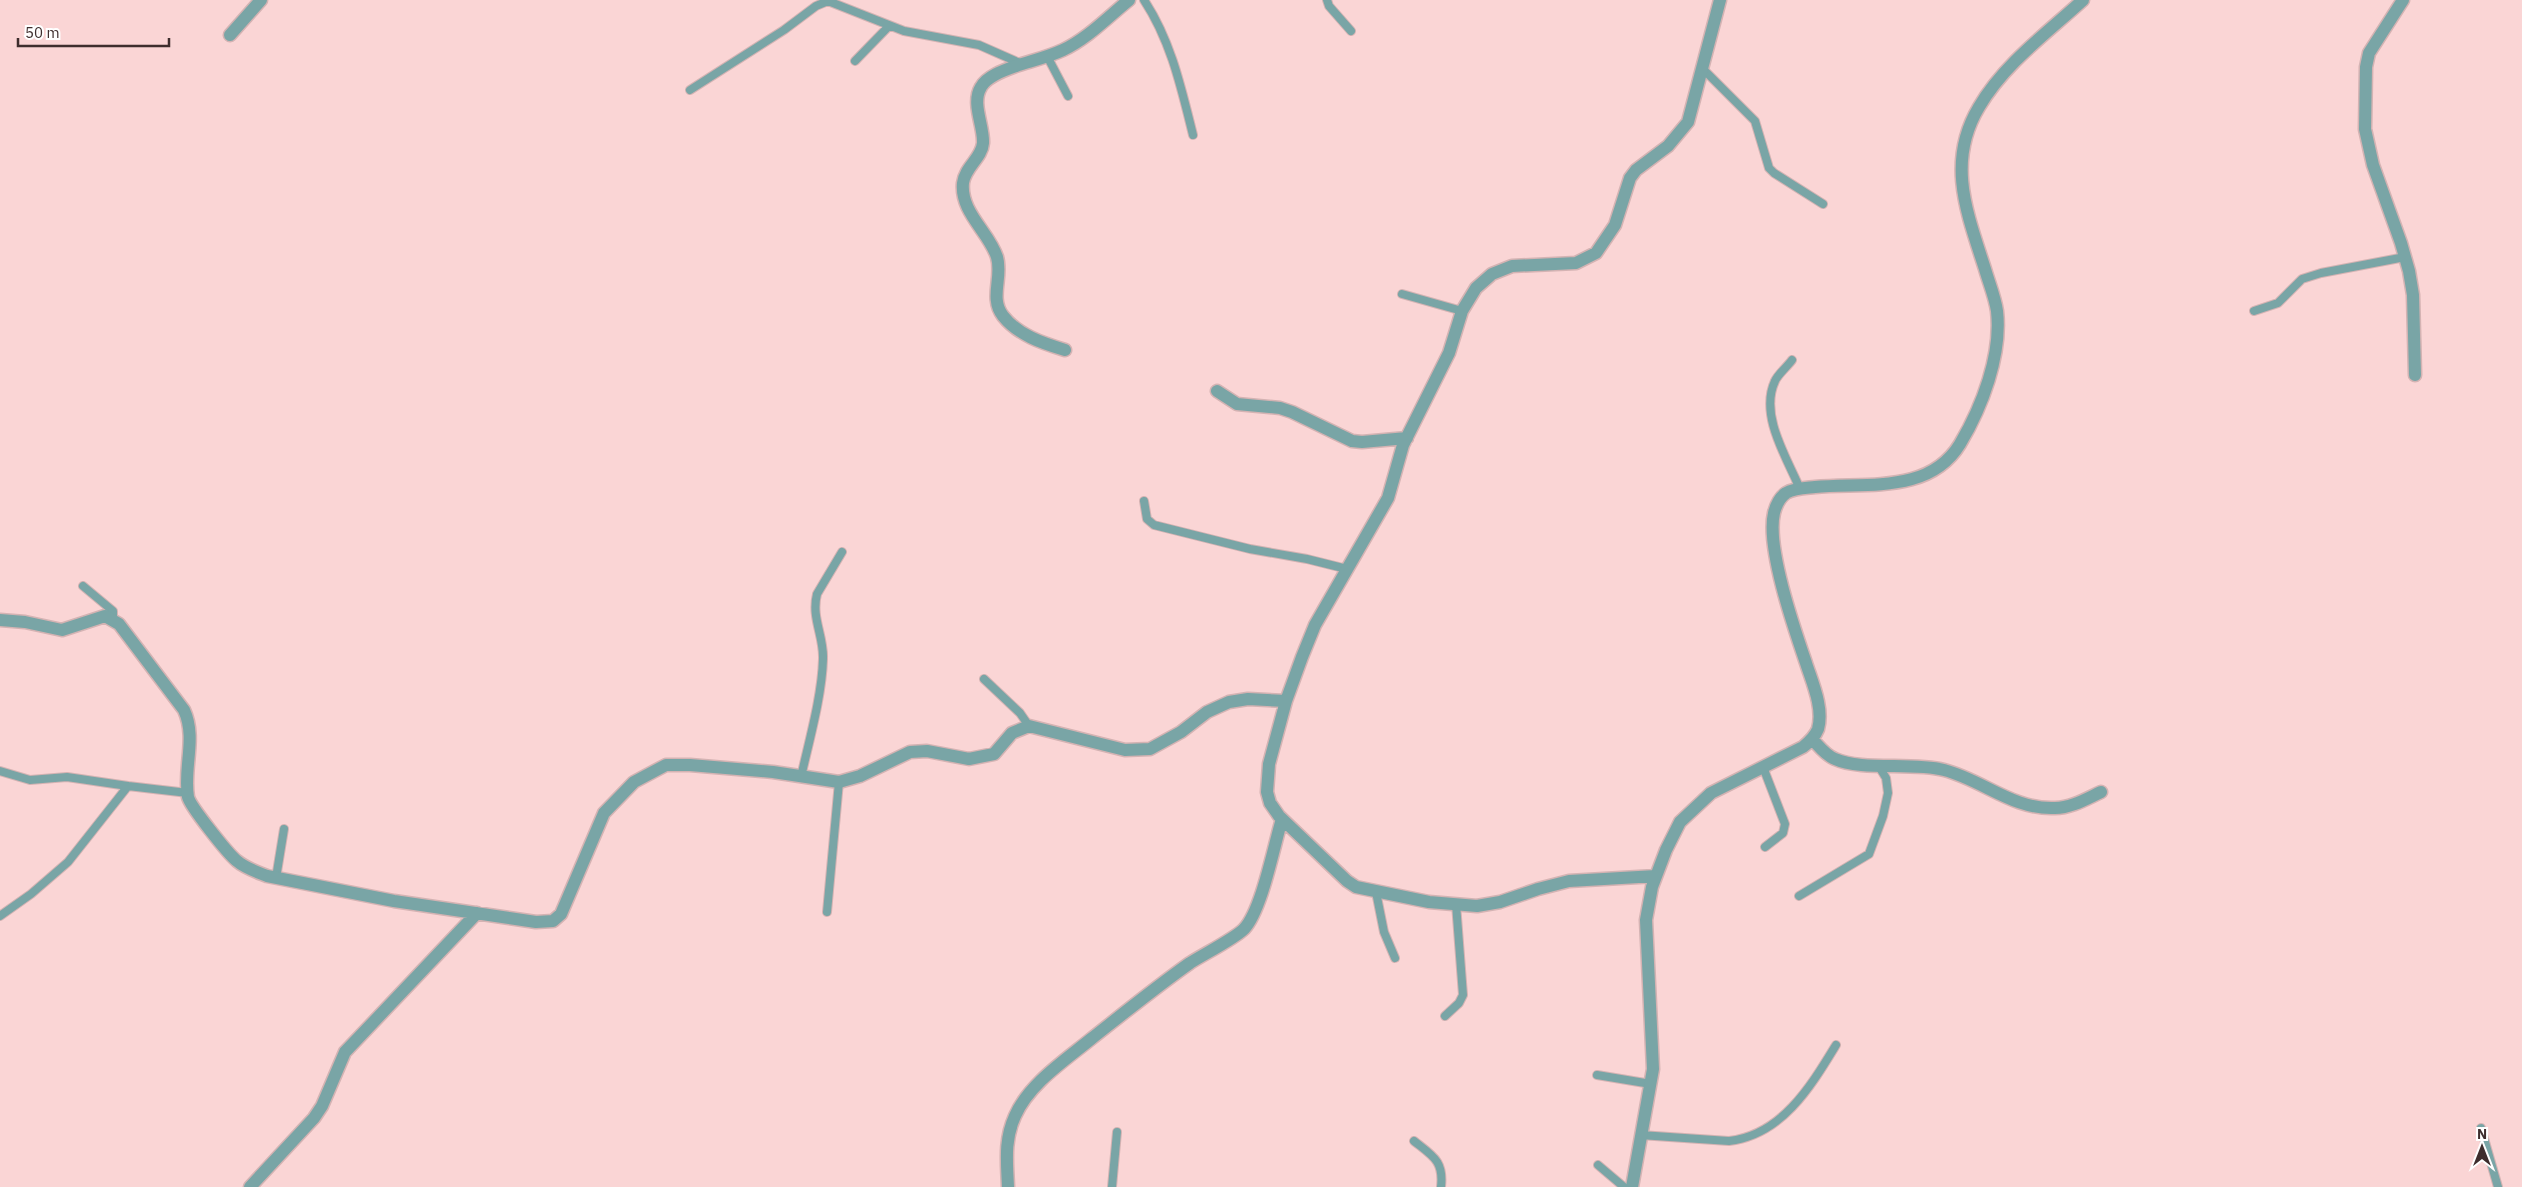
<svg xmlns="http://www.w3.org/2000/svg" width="2522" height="1187" font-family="'IBM Plex Sans',sans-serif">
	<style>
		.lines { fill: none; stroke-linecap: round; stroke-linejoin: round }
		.lane-casing { stroke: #d4b3b3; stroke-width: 10 }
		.street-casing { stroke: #d4b3b3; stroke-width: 15 }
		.lane { stroke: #79a5a6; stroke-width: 8 }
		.street { stroke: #79a5a6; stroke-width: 12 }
	</style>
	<rect width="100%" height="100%" fill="#fad5d5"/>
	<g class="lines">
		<g class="lane-casing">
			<path id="lane" d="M 1144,0 C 1171,41 1181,87 1193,135
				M 1327,0 L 1329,6 L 1351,31
				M 1047,56 L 1068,96
				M 855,61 L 889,26
				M 1703,69 L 1755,121 L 1769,168 L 1774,173 L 1823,204
				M 690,90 L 784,30 L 816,6 L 828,1 L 904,31 L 979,45 L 1022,64
				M 1402,294 L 1462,311
				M 2254,311 L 2278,303 L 2302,279 L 2321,273 L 2405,257
				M 1792,360 C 1787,367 1778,374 1775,381 C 1759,415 1787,458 1800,489
				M 1144,501 L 1147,519 L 1154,525 L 1250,549 L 1307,559 L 1347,569
				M 83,586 L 113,611 L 113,619
				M 984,679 L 1020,713 L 1029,726
				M 1763,767 L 1785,824 L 1783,833 L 1765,847
				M 0,771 L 30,780 L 67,777 L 128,786
				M 801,777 C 809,741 822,696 823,659 C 824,636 811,618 817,594 L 842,552
				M 276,878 L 284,829
				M 1376,892 L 1384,932 L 1395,958
				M 1799,896 L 1869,854 L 1883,816 L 1888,793 L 1886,778 L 1878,765
				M 827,912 L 839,782
				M 0,916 L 31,894 L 68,862 L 128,786 L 188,793
				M 1445,1016 L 1459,1003 L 1463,995 L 1456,904
				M 1597,1075 L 1651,1084
				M 2481,1128 L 2498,1187
				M 1640,1135 L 1729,1141 C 1782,1135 1811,1086 1836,1045
				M 1414,1141 C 1433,1156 1444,1161 1441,1187
				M 1598,1165 L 1624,1187
				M 1112,1187 L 1117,1132"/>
		</g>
		<g class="street-casing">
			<path id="street" d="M 2403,0 L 2369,53 L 2366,67 L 2365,129 L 2373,165 L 2401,243 L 2409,271 L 2413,295 L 2415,375
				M 230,35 L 261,0
				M 1065,350 C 1042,343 1018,335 1003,316 C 989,298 1003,277 997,257 C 989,232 960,212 963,183 C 965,167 982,158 983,143 C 984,126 971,103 981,87 C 987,76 1005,70 1016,66 C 1031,61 1048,57 1063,50 C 1087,39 1108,17 1129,0
				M 1217,391 L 1237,404 L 1280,408 L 1292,412 L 1352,441 L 1362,442 L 1407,438
				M 0,620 L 25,622 L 62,630 L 105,616 L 119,624 L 184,710 C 197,738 183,768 188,797 C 190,806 228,854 237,861 C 245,868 257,872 267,876 L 394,901 L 536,922 L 553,921 L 561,914 L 604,813 L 634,782 L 666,765 L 690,765 L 773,772 L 839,782 L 860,776 L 910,752 L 927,751 L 969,759 L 994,754 L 1012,733 L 1029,726 L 1125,750 L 1150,749 L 1181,732 L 1207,712 L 1229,702 L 1248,699 L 1286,701
				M 1812,739 C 1819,746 1825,755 1835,759 C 1861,771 1913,762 1944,770 C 1983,780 2013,810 2055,808 C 2071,808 2086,799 2101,792
				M 1656,876 L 1569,881 L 1538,889 L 1500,902 L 1477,906 L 1429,902 L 1356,887 L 1347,881 L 1279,816 L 1270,803 L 1267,792 L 1269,764 L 1286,701 L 1302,657 L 1315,625 L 1388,498 L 1403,445 L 1449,353 L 1462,311 L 1476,288 L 1492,274 L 1512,266 L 1576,263 L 1596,253 L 1615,225 L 1630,178 L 1636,170 L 1668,146 L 1688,122 L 1720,0
				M 250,1187 L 314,1118 L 322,1106 L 345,1052 L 477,913
				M 1008,1187 C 1007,1162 1004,1140 1015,1116 C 1029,1084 1064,1061 1091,1039 C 1124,1013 1156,987 1190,963 C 1204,954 1234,939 1244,929 C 1262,910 1274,845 1282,819
				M 1632,1187 L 1653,1069 L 1646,920 L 1652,887 L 1666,850 L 1680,822 L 1711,793 L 1803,747 C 1809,742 1815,737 1818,729 C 1824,708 1812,682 1806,663 C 1794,628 1766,547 1774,513 C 1776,505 1779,498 1786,493 C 1794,488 1806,488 1815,487 C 1864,482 1929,495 1960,444 C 1982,407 2002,355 1997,311 C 1995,297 1989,283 1985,269 C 1967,213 1946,162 1979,107 C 2004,64 2047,33 2083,0"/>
		</g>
		<use href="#lane" class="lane"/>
		<use href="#street" class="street"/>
	</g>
	<g transform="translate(2482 1147)" stroke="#ffffff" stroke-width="4" paint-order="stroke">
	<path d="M0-4L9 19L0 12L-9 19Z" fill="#3e2d2d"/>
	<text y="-8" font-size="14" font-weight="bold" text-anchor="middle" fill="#3e2d2d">N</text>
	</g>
	<path d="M18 38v8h151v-8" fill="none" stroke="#3e2d2d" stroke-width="2.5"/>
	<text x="25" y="38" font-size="15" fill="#3e2d2d" stroke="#ffffff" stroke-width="4" paint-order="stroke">50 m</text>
</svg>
